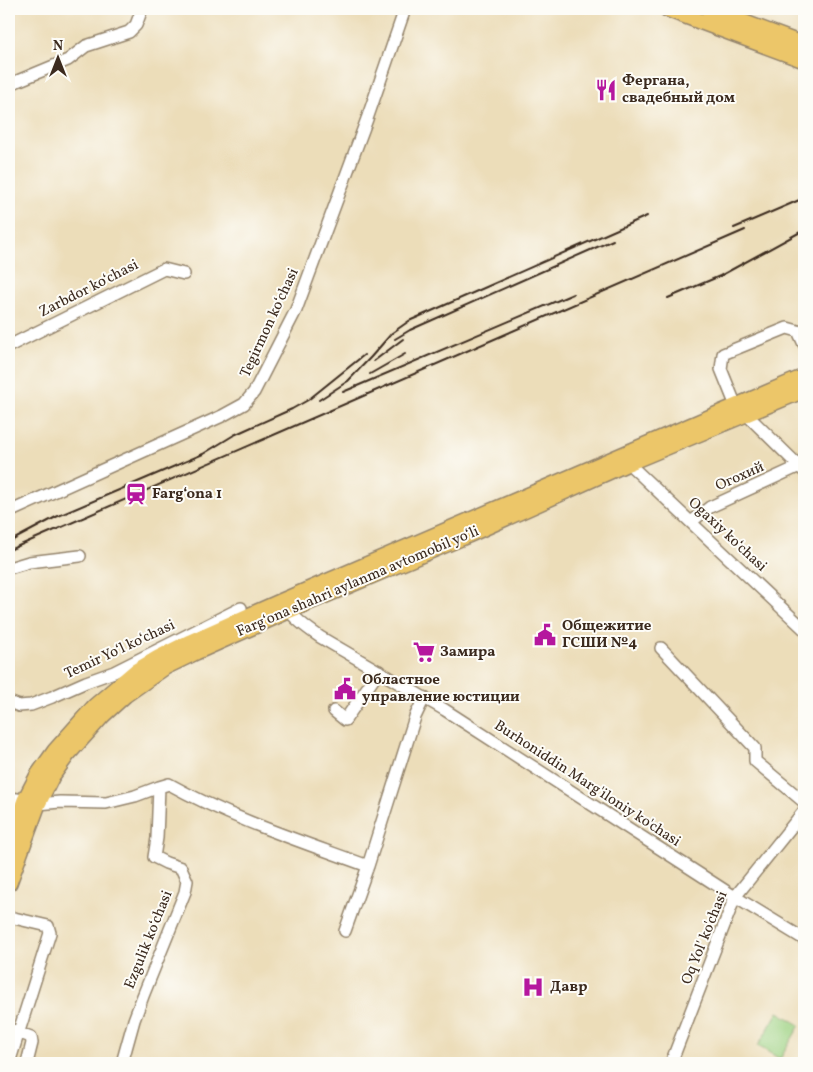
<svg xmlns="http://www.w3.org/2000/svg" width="813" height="1072" font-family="Vollkorn,serif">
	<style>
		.green { fill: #9cd181; stroke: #6c7e50 }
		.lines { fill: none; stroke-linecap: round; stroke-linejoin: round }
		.minor-casing { stroke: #94846c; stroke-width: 14 }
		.highway-casing { stroke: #94846c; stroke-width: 18 }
		.minor { stroke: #fff; stroke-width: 11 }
		.highway { stroke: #ecc669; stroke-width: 15 }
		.rail { stroke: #3b2a1e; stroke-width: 2 }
		.labels { text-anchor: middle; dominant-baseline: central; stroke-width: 4; stroke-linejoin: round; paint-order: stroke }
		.poi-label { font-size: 15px; font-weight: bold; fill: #3b2a1e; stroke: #fdfcf7; text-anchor: start }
		.street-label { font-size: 15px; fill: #3b2a1e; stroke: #fdfcf7 }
	</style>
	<rect width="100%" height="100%" fill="#fdfcf7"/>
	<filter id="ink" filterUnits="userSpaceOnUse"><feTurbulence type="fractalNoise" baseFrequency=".02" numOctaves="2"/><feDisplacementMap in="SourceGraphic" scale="10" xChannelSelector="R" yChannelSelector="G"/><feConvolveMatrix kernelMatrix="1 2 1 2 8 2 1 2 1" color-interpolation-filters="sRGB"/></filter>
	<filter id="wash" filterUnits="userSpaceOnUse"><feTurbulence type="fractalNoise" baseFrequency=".0096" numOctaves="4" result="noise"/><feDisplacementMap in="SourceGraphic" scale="20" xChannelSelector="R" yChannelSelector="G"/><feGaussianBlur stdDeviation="1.12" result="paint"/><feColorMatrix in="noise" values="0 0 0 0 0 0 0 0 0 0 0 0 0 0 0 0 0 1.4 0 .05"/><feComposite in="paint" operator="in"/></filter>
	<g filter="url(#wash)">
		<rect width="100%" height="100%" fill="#ecddb9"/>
		<path class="green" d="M 778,1012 L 800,1025 L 780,1059 L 758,1046 Z"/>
	</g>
	<g filter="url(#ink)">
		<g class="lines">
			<g class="minor-casing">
				<path id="minor" d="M 9,83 L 15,82 L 68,60 L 86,46 L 129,32 L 136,25 L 142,9
					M 9,346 L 164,269 L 184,274
					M 736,406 L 721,369 L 723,354 L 787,328 L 798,331 L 804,344
					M 746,414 L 804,471
					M 628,463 L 804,629
					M 9,512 L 222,416 L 244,404 L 254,392 L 296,310 L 367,119 L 405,9
					M 691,522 L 710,507 L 804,464
					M 9,568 L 29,562 L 80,556
					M 285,605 C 293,618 307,628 320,637 L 445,710 L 735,897 L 804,939
					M 661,648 L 755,748 L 755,761 L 804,802
					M 9,702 L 19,706 L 31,705 L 52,697 L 86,682 L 114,672 L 241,608
					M 334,711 L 345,720 L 379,671
					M 9,798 L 25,800 L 38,804 L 60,802 L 106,803 L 135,796 L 159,787 L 169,784 C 232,819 300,841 368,866
					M 345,931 L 368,866 L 415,717 L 424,698
					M 9,1029 L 31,1037 L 32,1043 L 27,1063
					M 9,1063 L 50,933 L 48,926 L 14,918
					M 122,1063 L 134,1020 L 143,996 L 185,892 L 187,881 L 181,868 L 166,863 L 154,857 L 157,838 L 159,787
					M 671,1063 L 735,897 L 804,811"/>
			</g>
			<g class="highway-casing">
				<path id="highway" d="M 667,9 L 804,60
					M 708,9 L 804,45
					M 9,842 L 25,800 L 38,775 L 55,751 L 95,706 L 136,671 L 158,658 L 190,642 L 282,601 L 804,377
					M 9,883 L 38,804 L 52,776 L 67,755 L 103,715 L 125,695 L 165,667 L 196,652 L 288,611 L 468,535 L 628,463 L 804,390"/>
			</g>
			<use href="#minor" class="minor"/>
			<use href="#highway" class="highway"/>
			<path class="rail" d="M 734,228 L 804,198
				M 668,298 L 720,276 L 804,230
				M 395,339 L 410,330 L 613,240
				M 371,357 L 392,333 L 409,321 L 647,216
				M 374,361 L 403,339
				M 370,374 L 405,354
				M 348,381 L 371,357
				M 343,392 L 573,294
				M 319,400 L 348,381
				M 9,542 L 56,517 L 203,454 L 234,435 L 292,409 L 308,400 L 364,355
				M 9,550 L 745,230"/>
		</g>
	</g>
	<defs>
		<g id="restaurant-bare" transform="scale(1.725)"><path d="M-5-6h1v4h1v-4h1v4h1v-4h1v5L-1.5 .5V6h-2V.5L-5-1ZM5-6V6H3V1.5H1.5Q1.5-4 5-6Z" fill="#b5179e" stroke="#fdfcf7" stroke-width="2.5" paint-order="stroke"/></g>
		<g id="station-bare" transform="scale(1.725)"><path d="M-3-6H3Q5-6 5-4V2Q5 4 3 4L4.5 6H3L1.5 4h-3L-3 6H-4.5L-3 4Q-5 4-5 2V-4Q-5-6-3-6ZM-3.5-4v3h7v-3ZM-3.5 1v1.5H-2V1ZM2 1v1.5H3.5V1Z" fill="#b5179e" stroke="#fdfcf7" stroke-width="2.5" paint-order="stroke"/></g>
		<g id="civic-bare" transform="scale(1.725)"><path d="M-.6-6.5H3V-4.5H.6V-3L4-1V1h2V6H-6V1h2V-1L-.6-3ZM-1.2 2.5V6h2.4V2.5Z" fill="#b5179e" stroke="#fdfcf7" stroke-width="2.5" paint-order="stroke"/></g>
		<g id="supermarket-bare" transform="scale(1.725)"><path d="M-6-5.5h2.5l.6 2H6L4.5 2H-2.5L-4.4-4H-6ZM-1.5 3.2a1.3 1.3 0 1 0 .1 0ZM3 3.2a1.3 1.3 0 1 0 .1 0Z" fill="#b5179e" stroke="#fdfcf7" stroke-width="2.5" paint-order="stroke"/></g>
		<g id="hospital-bare" transform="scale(1.725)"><path d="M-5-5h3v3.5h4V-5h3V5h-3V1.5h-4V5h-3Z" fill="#b5179e" stroke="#fdfcf7" stroke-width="2.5" paint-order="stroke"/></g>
	</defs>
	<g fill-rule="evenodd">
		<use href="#restaurant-bare" x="606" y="90"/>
		<use href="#station-bare" x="136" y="494"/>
		<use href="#civic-bare" x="545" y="635"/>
		<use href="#supermarket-bare" x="424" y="652"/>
		<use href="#civic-bare" x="345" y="689"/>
		<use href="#hospital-bare" x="533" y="987"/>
	</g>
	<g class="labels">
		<g class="poi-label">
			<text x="622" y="81">Фергана,<tspan x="622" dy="17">свадебный дом</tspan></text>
			<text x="152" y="494">Farg‘ona 1</text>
			<text x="562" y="626">Общежитие<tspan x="562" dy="17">ГСШИ №4</tspan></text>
			<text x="440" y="652">Замира</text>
			<text x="362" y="680">Областное<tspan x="362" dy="17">управление юстиции</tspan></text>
			<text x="550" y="987">Давр</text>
		</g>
		<g class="street-label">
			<text transform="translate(89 289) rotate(-27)">Zarbdor koʻchasi</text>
			<text transform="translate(270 323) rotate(-65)">Tegirmon koʻchasi</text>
			<text transform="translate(740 477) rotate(-24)">Огохий</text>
			<text transform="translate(727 535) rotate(43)">Ogaxiy koʻchasi</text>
			<text transform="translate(358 582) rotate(-23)">Fargʻona shahri aylanma avtomobil yoʻli</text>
			<text transform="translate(120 650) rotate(-25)">Temir Yoʻl koʻchasi</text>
			<text transform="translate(587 784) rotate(33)">Burhoniddin Marg'iloniy ko'chasi</text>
			<text transform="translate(705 938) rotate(-68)">Oq Yol' ko'chasi</text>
			<text transform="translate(149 940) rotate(-68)">Ezgulik koʻchasi</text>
		</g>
	</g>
	<rect width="813" height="1072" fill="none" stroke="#fdfcf7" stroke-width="30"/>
	<g transform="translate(58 58)" stroke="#fdfcf7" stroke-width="4" paint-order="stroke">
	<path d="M0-4L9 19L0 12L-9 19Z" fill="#3b2a1e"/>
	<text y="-8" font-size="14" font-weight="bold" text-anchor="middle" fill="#3b2a1e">N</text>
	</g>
</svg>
